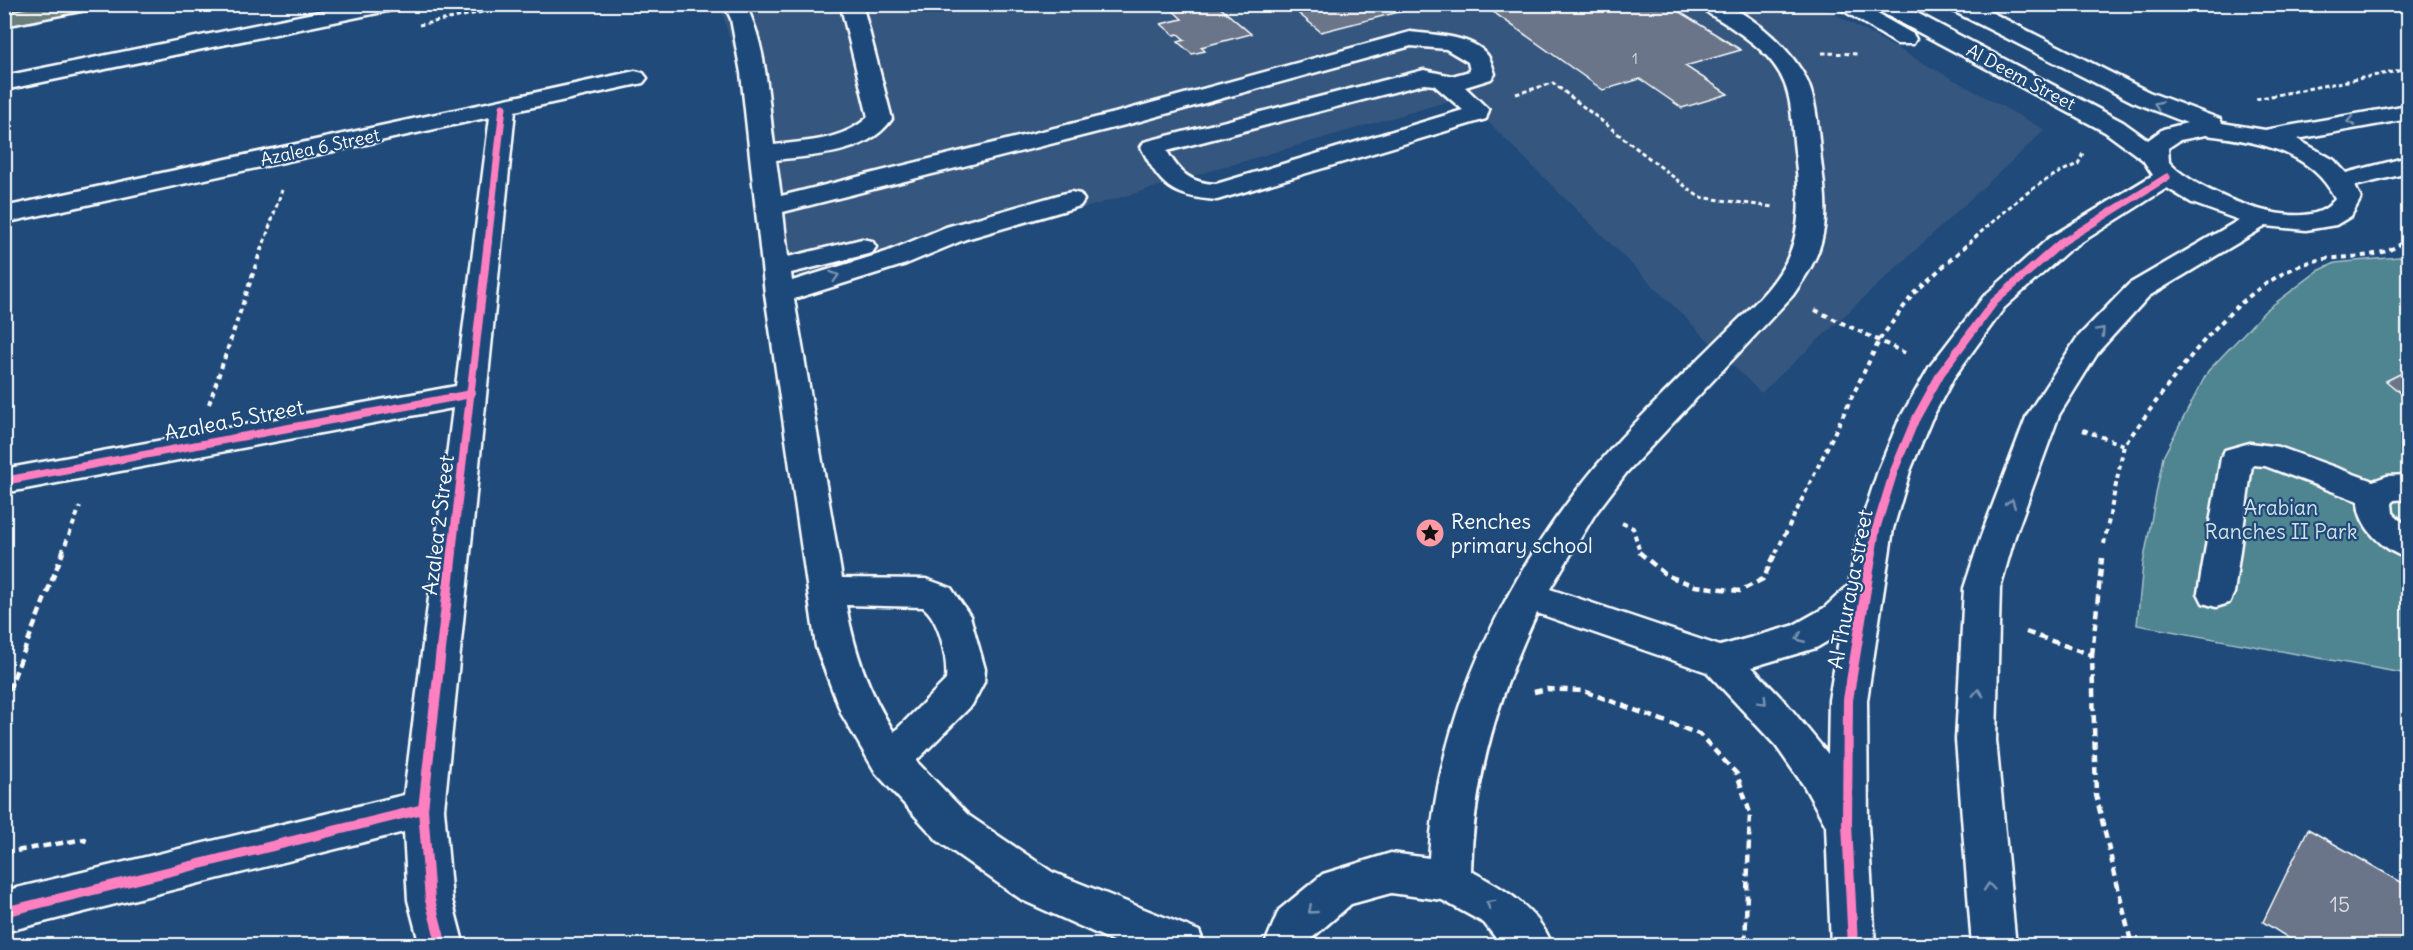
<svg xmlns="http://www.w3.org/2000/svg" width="2413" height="950" font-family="Delius,sans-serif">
<rect width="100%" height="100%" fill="#1f4a7a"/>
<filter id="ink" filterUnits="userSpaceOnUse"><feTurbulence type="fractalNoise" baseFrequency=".0167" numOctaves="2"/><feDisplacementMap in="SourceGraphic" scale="12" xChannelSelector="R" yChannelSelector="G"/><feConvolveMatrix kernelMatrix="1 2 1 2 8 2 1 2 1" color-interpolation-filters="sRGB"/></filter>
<g filter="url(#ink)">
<polygon fill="#36577e" points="720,5 1818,5 2045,130 1761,393 1463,97 801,291"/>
<polygon fill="#508491" stroke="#a8c2c8" stroke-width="1.5" points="2408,256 2408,674 2137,625 2143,564 2163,457 2208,371 2266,310 2318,271 2335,263"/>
<g fill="#6a7489" stroke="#fff" stroke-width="1.5">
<polygon points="1166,4 1216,4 1251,34 1201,47 1205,51 1192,54 1178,42 1185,40 1178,34 1174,35 1161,24 1182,19"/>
<polygon points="1287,4 1430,4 1321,32"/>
<polygon points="1482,4 1667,4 1741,50 1685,66 1728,94 1682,108 1640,79 1603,90"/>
<polygon points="2408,370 2408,399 2386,381"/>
<polygon points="2308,829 2408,886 2408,946 2301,946 2263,922"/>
</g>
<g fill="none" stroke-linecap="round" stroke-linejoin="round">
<g stroke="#fff" stroke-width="5">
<g id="minor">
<polygon points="358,4 402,4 400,9 392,10 4,90 4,76"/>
<path d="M724 4H745C767 45 768 100 774 145 807 141 842 141 868 117L842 11 846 4H867L864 11 892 119C867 155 815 155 776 160L781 196 1115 113 1410 32C1433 35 1473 35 1488 56 1491 61 1493 68 1495 74L1491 79 1465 87 1489 110 1486 119 1217 200C1172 197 1160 186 1141 147L1144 142 1424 70 1452 76 1470 71 1468 62 1446 49 1411 46 1133 123 783 212 788 257 862 239 872 241 876 247 872 253 791 273 792 281 886 252 946 227 1062 194 1071 192 1080 194 1084 200 1080 206 966 239 906 264 794 299 842 578 926 579 951 588 970 616 985 669 984 682 972 705 916 761 968 815 1052 872 1199 931 1205 946H1124L1022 900 938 841 876 773 842 715 816 647 765 294 741 73 731 19ZM1424 84 1434 85 1463 110 1216 184C1190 183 1180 173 1167 151ZM846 605 923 607C940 620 948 659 946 680L894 732C868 690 855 654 846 605Z"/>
<path d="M1699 4C1707 4 1719 2 1726 5 1757 18 1795 53 1808 83 1818 107 1818 135 1821 160 1824 185 1828 210 1823 234 1819 257 1806 276 1793 295L1627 472 1595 514 1550 589 1720 646 1792 626 1824 608 1849 585 1859 529 1878 471 1899 420 1930 366 1984 296 2049 238 2153 175 2143 160 2105 132 1875 9 1873 4H1900L2123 122 2148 140 2163 129 2187 123 2133 102 1949 9 1947 4H1975L2149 92 2220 119 2222 123 2265 130 2408 105V119L2297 139 2334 160 2346 173 2408 157V173L2355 186 2361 198 2351 216 2336 225 2306 230 2266 226 2149 296 2099 351 2059 415 2015 536 2000 588 1996 740 2016 946H1972L1956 740 1964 588 1981 536 2027 415 2077 338 2129 284 2239 220 2192 203 2167 188 2069 250 2004 308 1954 377 1931 420 1910 471 1893 529 1867 700 1868 824 1875 946H1831L1826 826 1804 786 1776 746 1707 672 1537 613C1498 695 1473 779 1471 871 1506 890 1536 907 1553 946H1502L1484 923 1442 900 1391 893 1351 904 1311 939 1309 946H1264L1279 910 1323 874 1391 853 1429 858C1439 692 1528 530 1644 414 1671 386 1699 359 1727 331 1748 310 1772 289 1786 262 1805 224 1798 182 1794 142 1792 122 1792 100 1784 82 1773 55 1747 38 1723 22 1715 17 1704 12 1699 4ZM2206 135C2255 141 2311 150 2335 198 2312 242 2193 191 2169 162L2168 148 2180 140ZM1840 634 1829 700 1828 754 1787 704 1752 667 1816 648Z"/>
<polygon points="1833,4 1860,4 1913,34 1916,39 1913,44 1897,44"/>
<polygon points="635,71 643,73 647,78 643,83 515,111 444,809 452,900 464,946 420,946 408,900 404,832 4,932 4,891 404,795 453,408 4,493 4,469 456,386 490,117 4,223 4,207"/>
<path d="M2250 443 2279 447 2373 481 2387 476 2408 475V499L2394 500 2392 504 2393 513 2408 527V558C2385 552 2358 527 2358 501L2265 466 2252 465 2234 593 2229 603 2216 607 2203 603 2198 593 2221 458 2225 450Z"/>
</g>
</g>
<g stroke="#fff" stroke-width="5">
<polygon id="major" points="50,4 96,4 94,9 86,10 4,26 4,13"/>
</g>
<g stroke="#fff" stroke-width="3" stroke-dasharray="4.5 3" stroke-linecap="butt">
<polyline points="419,25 522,4"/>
<polyline points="1822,53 1859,54"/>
<polyline points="1516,94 1553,83 1699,197 1773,207"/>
<polyline points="2256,99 2408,69"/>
<polyline points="264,243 282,190"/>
<path d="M1969 243C2003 212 2035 181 2078 164L2084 151"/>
<polyline points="2404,243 2408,240"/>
</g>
<g stroke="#fff" stroke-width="4" stroke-dasharray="5 4.5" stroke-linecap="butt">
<polyline points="1815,310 1905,353"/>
<polyline points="209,404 264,241"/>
<path d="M2083 430 2124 445C2171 383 2226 295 2301 265 2337 251 2371 265 2406 241"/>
<polyline points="1622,523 1633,528 1640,553"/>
<polyline points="2104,544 2124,445"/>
<polyline points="62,553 80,507"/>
<polyline points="1776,553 1880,339 1914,293 1971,241"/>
</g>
<g stroke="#fff" stroke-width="4.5" stroke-dasharray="8 5" stroke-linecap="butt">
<polyline points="1639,552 1666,575 1695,586 1740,591 1763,579 1776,552"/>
<polyline points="2026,632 2092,655 2096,795 2132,946"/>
<polyline points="2092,655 2102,558"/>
<polyline points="1534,692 1547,689 1584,691 1699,734 1737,774 1750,813 1745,946"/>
<polyline points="4,702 63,552"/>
<polyline points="4,853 85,839 83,845"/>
</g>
<use href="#minor" fill="#1f4a7a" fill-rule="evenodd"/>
<use href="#major" fill="#6b7f7c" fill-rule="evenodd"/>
<g stroke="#1f4a7a" stroke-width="10">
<g id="cycleway-far2">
<polyline points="488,243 503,107"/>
<polyline points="2061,243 2167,177"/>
</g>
</g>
<g stroke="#1f4a7a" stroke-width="12">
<g id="cycleway-far1">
<polyline points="4,481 471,394"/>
<polyline points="452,553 488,241"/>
<polyline points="1872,553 1876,529 1894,471 1915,420 1941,373 1994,302 2063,241"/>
</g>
</g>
<g stroke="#1f4a7a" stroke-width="14">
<g id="cycleway">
<polyline points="4,912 423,809"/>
<polyline points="442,946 430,900 423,809 452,552"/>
<polyline points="1853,946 1847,824 1848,700 1872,552"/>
</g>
</g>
<use href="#cycleway-far2" stroke="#ff80c0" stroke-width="7"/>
<use href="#cycleway-far1" stroke="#ff80c0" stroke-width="8"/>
<use href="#cycleway" stroke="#ff80c0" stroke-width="10"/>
</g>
<defs><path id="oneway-chevron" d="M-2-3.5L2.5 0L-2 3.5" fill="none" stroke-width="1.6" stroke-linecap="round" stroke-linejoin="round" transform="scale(1.5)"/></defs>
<g stroke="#7992af">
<use href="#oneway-chevron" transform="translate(2158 105) rotate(-155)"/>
<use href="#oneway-chevron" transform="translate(2351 121) rotate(169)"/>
<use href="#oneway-chevron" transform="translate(835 276) rotate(-17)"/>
<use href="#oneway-chevron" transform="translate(2101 331) rotate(-47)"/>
<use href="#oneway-chevron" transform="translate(2011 503) rotate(-69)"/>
<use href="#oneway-chevron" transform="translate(1800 638) rotate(158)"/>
<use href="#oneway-chevron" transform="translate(1978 693) rotate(-88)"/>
<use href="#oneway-chevron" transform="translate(1763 701) rotate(45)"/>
<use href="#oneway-chevron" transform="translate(1989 887) rotate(-95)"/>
<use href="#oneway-chevron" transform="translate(1490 904) rotate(-151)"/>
<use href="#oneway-chevron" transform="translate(1312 910) rotate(139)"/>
</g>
</g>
<defs>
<g id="sight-disc" transform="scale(1.5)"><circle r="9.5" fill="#ff9aa2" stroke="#1f4a7a"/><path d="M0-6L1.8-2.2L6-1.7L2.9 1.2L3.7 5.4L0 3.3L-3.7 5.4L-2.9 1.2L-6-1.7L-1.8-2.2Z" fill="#111"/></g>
</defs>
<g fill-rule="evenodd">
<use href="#sight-disc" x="1430" y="533"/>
</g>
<g text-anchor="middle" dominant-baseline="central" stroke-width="4.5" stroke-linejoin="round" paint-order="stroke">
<g font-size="15" fill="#dadce2">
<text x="1635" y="58">1</text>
</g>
<g font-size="18" fill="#fff" stroke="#1f4a7a">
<text transform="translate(2021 77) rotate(28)">Al Deem Street</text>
<text transform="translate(320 147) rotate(-12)">Azalea 6 Street</text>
</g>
<g font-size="21" fill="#fff" stroke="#1f4a7a">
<text transform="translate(234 420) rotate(-11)">Azalea 5 Street</text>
<text transform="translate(438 525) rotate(-83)">Azalea 2 Street</text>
<text transform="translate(1850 589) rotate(-79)">Al Thuraya street</text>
</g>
<g font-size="21" fill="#d3e0e4" stroke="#1f4a7a">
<text x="2281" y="507">Arabian<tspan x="2281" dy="24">Ranches II Park</tspan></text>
</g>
<g font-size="21" fill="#fff" stroke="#1f4a7a" text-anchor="start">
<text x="1451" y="521">Renches<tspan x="1451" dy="24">primary school</tspan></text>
</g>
<g font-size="21" fill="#dadce2">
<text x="2340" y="904">15</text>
</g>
</g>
<rect width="2413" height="950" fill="none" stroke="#1f4a7a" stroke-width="24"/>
<rect x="12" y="12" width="2389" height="926" fill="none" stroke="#fff" stroke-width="2" filter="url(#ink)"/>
</svg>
